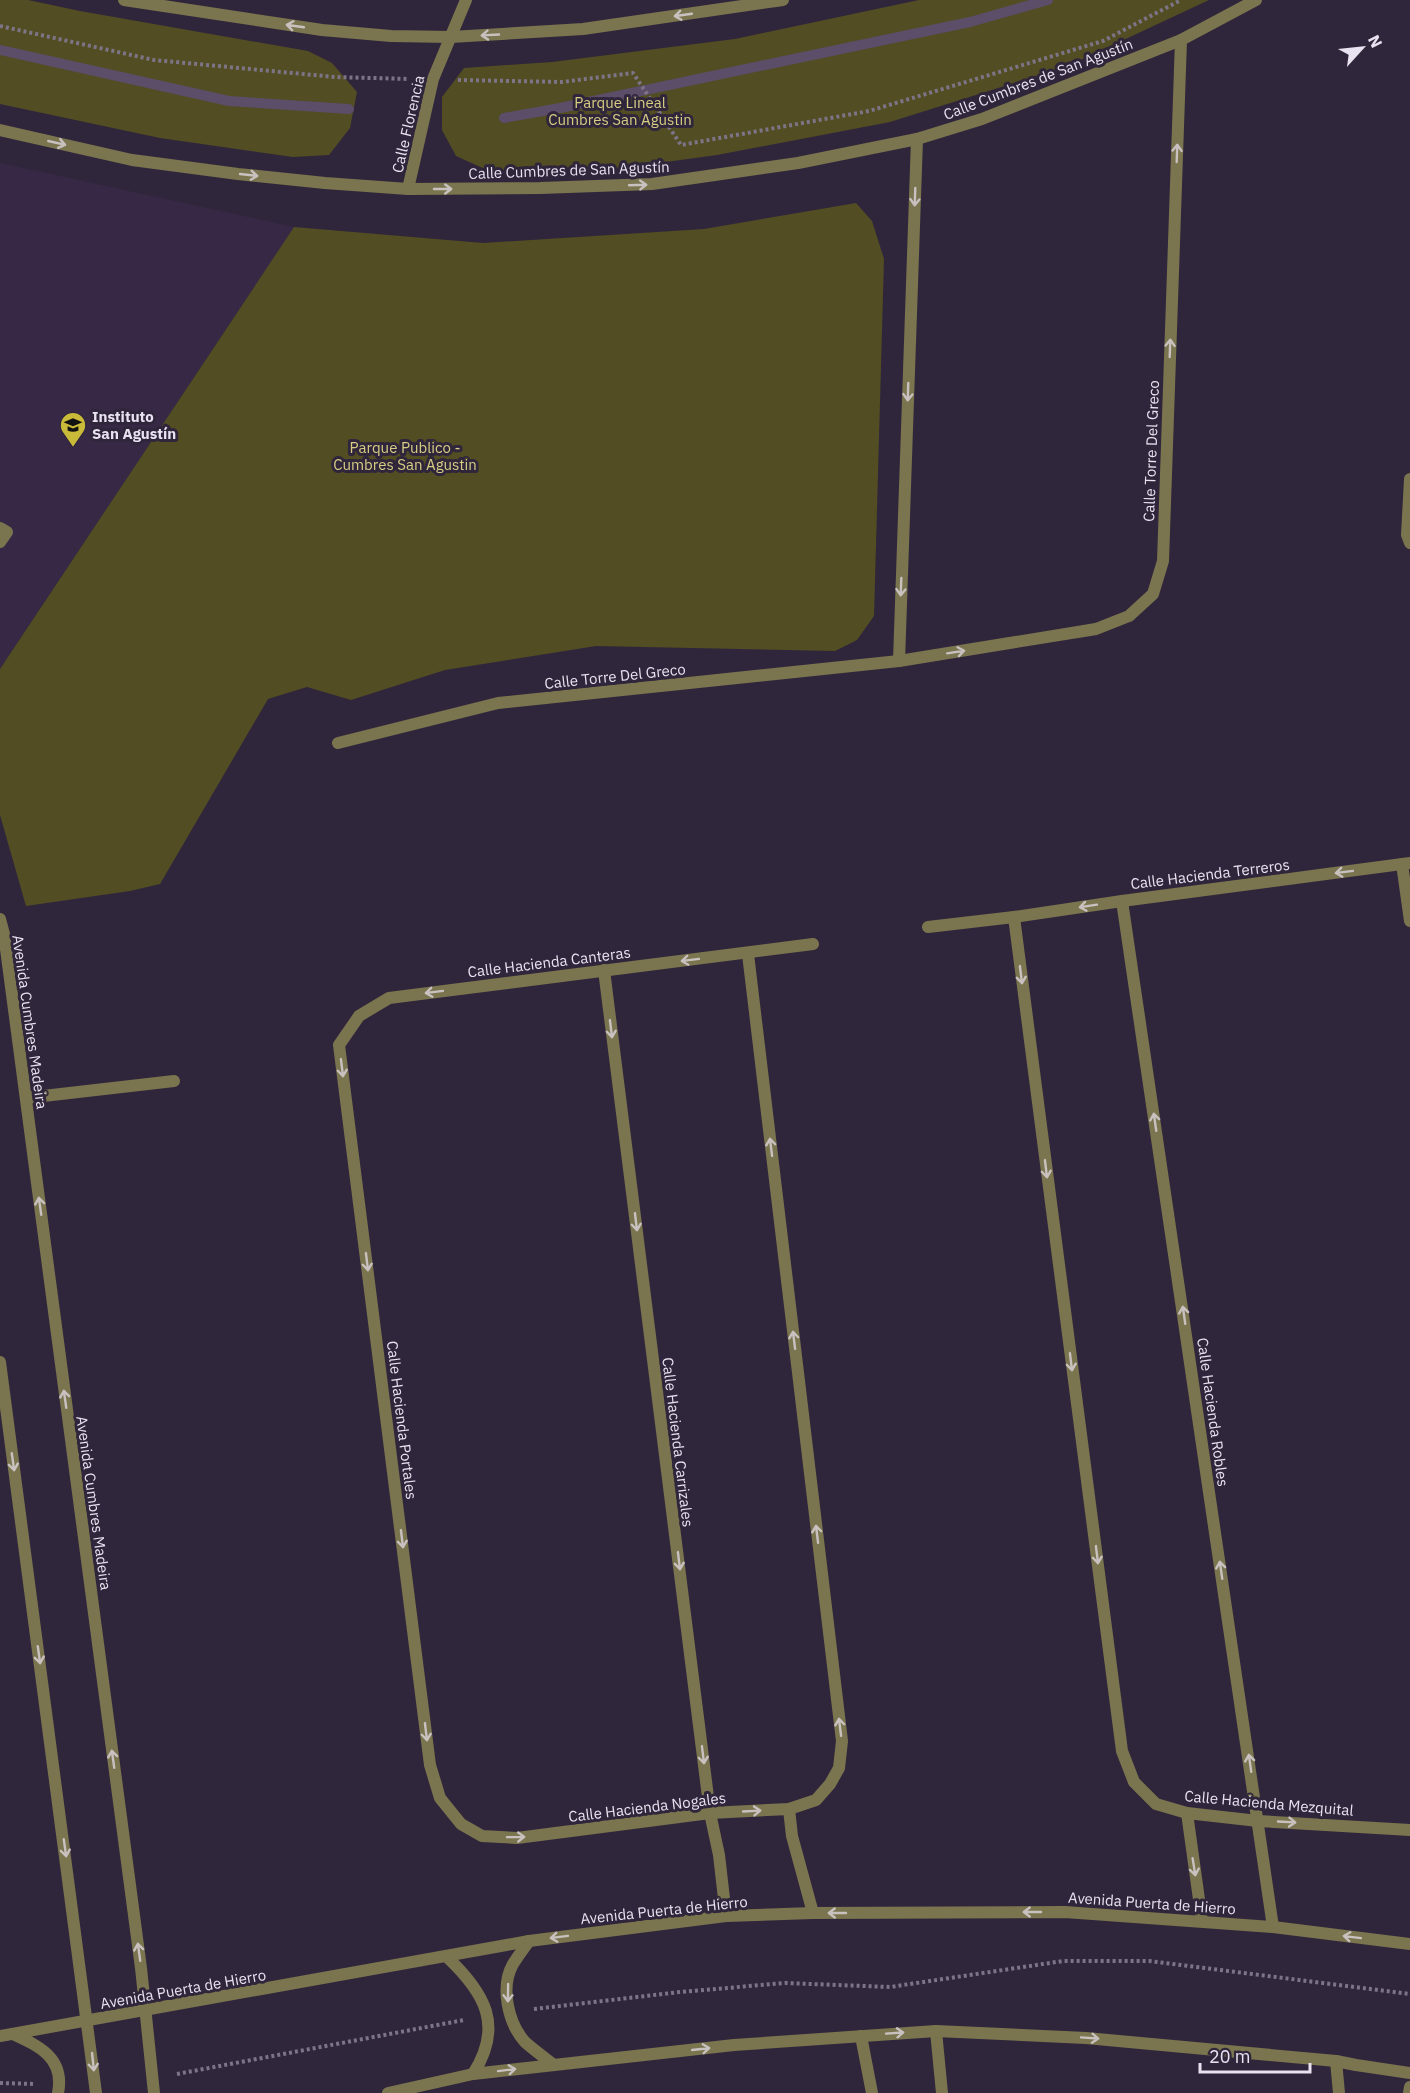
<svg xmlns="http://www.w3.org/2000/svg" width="1410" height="2093" font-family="'IBM Plex Sans',sans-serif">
<rect width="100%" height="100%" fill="#30263c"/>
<polygon fill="#372946" points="0,163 294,227 0,669"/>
<g fill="#524d22">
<polygon points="0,0 28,0 80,11 308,51 332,63 357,92 350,128 329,155 293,157 160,138 0,104"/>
<polygon points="919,0 1209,0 1068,66 890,122 717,155 607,170 487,170 456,156 442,130 442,97 464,68 552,62 735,39"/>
<polygon points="856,203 872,221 884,259 874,616 857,640 835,651 596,646 445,670 351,700 307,687 268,699 160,884 130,891 26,906 0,815 0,669 294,227 483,243 704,229"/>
</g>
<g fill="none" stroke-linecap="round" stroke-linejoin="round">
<g stroke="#5c4d69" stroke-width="10">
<polyline points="0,50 229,101 349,109"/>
<polyline points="504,118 560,108 970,22 1048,0"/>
</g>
<g stroke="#7d7487" stroke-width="4" stroke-dasharray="3 3" stroke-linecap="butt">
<polyline points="0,26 154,60 335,77 409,79"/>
<polyline points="458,80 562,82 633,73 681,145 869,111 1103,41 1181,0"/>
<polyline points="534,2009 680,1992 785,1983 890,1987 1063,1961 1149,1961 1410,1994"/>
<polyline points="177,2074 464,2020"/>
<polyline points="0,2083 35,2084"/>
</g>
<g stroke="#7a754e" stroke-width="12">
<polyline points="0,528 7,532 0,542"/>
<polyline points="26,1098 174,1081"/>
</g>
<g stroke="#7a754e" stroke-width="12">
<polyline points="408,189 433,79 466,0"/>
<polyline points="1410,479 1407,535 1410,543"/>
<polyline points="899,661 917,139"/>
<polyline points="338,743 498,703 899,661 1096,629 1129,616 1153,594 1163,561 1181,40"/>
<polyline points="1402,864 1410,921"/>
<polyline points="1122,901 1273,1927"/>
<polyline points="1014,917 1122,1751 1134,1782 1156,1804 1187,1813 1258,1821 1410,1830"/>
<polyline points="928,927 1014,917 1122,901 1410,863"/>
<polyline points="748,954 842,1741 839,1768 830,1784 816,1800 789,1809 710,1813 517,1838 482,1836 461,1824 440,1798 430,1765 339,1045 359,1016 389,998 813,944"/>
<polyline points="604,970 710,1813 719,1855 726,1916"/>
<polyline points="789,1809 792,1836 813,1913"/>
<polyline points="1187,1813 1202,1921"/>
<polyline points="936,2031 942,2093"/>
<polyline points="861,2036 872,2093"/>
<polyline points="1336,2061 1339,2093"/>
<polyline points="1409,2093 1410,2087"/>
</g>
<g stroke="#7a754e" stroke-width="12">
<polyline points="124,0 322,30 391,36 451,37 583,29 783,0"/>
<polyline points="0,130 132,160 238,174 325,183 408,189 540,188 652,184 798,163 917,139 982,119 1181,40 1256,0"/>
<polyline points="0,919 4,934 141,1968 154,2093"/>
<polyline points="0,1362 96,2093"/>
<path d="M529 1941C524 1948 518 1956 513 1964 500 1987 508 2023 525 2042 534 2050 545 2058 554 2065"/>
<path d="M447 1957C485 1993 504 2026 473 2074"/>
<path d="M13 2034C39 2046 65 2058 58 2093"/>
<polyline points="0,2036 529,1941 726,1916 813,1913 1065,1912 1273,1927 1410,1944"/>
<polyline points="388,2093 473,2074 734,2045 936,2031 1086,2038 1336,2061 1356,2065 1410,2073"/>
</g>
</g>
<defs><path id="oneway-shaft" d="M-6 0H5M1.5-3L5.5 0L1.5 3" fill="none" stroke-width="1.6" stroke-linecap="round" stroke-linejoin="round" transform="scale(1.5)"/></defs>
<g stroke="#c8c1c0">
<use href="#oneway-shaft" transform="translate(683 15) rotate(172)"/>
<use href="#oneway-shaft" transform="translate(295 26) rotate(-172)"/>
<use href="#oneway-shaft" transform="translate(490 35) rotate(177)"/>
<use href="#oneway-shaft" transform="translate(57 143) rotate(13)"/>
<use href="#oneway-shaft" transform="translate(1177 153) rotate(-88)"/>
<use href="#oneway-shaft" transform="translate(249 175) rotate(6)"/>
<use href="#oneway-shaft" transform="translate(638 185) rotate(-2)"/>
<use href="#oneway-shaft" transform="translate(443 189)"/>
<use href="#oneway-shaft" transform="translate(915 197) rotate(92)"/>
<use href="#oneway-shaft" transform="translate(1170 348) rotate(-88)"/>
<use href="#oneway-shaft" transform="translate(908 392) rotate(92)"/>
<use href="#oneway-shaft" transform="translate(901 587) rotate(92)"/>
<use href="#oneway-shaft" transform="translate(956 652) rotate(-9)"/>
<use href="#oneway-shaft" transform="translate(1344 872) rotate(173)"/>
<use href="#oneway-shaft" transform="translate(1088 906) rotate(171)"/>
<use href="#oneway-shaft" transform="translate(690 960) rotate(173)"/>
<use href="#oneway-shaft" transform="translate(1021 975) rotate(83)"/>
<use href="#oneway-shaft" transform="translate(434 992) rotate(173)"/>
<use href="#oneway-shaft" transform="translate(611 1029) rotate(83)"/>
<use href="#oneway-shaft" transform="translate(342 1068) rotate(83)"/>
<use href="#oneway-shaft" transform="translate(1155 1122) rotate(-98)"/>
<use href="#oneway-shaft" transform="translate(771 1147) rotate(-97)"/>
<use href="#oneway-shaft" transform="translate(1046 1169) rotate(83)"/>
<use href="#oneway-shaft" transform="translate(40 1206) rotate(-98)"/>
<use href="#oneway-shaft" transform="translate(636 1222) rotate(83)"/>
<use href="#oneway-shaft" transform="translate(367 1262) rotate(83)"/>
<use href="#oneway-shaft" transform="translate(1184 1315) rotate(-98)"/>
<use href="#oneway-shaft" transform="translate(794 1340) rotate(-97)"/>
<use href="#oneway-shaft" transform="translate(1071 1362) rotate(83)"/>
<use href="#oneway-shaft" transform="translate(65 1399) rotate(-98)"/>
<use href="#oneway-shaft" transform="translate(13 1462) rotate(82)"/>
<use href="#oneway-shaft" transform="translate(817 1534) rotate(-97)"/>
<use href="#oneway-shaft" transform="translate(402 1539) rotate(83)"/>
<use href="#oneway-shaft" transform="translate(1097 1555) rotate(83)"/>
<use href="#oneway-shaft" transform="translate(679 1561) rotate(83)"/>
<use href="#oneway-shaft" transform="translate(1221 1570) rotate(-98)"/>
<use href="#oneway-shaft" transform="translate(39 1655) rotate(82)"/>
<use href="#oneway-shaft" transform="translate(840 1727) rotate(-97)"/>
<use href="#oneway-shaft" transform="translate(426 1732) rotate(83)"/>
<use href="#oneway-shaft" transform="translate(703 1755) rotate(83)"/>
<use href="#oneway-shaft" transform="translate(113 1759) rotate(-98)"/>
<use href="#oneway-shaft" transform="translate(1250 1763) rotate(-98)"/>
<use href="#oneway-shaft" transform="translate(752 1811) rotate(-3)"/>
<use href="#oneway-shaft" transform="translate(1287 1822) rotate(3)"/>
<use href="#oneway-shaft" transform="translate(516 1837) rotate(-1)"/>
<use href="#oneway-shaft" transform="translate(65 1848) rotate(82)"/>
<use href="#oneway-shaft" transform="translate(1194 1867) rotate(81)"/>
<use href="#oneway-shaft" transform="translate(1032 1912) rotate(180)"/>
<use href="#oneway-shaft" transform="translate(837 1913) rotate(180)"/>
<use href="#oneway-shaft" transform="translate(559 1937) rotate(173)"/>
<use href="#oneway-shaft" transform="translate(1352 1937) rotate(-173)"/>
<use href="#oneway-shaft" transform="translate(139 1952) rotate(-98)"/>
<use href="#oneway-shaft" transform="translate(508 1993) rotate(91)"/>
<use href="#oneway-shaft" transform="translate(895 2033) rotate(-4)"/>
<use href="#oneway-shaft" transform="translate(1090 2038) rotate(4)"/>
<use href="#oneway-shaft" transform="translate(701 2049) rotate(-6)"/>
<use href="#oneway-shaft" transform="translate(93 2062) rotate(84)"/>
<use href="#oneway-shaft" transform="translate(507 2070) rotate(-7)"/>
</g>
<defs>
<g id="school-pin" transform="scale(1.35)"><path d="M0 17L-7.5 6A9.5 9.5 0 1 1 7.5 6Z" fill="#caba3a" stroke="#30263c"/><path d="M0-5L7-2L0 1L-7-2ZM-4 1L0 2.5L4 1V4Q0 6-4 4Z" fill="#111"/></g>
</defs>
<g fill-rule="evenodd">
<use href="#school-pin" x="73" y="425"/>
</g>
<g text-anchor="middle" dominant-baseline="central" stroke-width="6" stroke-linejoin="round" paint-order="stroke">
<g font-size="15" fill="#e9e2f1" stroke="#30263c">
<text transform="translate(1038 79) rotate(-21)">Calle Cumbres de San Agustín</text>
<text transform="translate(408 124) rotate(-77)">Calle Florencia</text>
<text transform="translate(569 170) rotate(-2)">Calle Cumbres de San Agustín</text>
<text transform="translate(1151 451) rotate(-88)">Calle Torre Del Greco</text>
<text transform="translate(615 676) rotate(-6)">Calle Torre Del Greco</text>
<text transform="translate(1210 874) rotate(-7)">Calle Hacienda Terreros</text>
<text transform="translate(549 962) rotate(-7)">Calle Hacienda Canteras</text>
<text transform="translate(30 1022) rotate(82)">Avenida Cumbres Madeira</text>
<text transform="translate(1213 1412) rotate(82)">Calle Hacienda Robles</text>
<text transform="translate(402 1420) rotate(83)">Calle Hacienda Portales</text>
<text transform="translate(678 1442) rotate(83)">Calle Hacienda Carrizales</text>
<text transform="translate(94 1503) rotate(82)">Avenida Cumbres Madeira</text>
<text transform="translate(1269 1803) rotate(5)">Calle Hacienda Mezquital</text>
<text transform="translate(647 1807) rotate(-7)">Calle Hacienda Nogales</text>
<text transform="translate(1152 1903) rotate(4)">Avenida Puerta de Hierro</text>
<text transform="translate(664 1910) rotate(-6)">Avenida Puerta de Hierro</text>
<text transform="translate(183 1989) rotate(-10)">Avenida Puerta de Hierro</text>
</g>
<g font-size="15" fill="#d6cd82" stroke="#30263c">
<text x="620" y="102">Parque Lineal<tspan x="620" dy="17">Cumbres San Agustin</tspan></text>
<text x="405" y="447">Parque Publico -<tspan x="405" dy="17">Cumbres San Agustin</tspan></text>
</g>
<g font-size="15" font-weight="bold" fill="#e9e2f1" stroke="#30263c" text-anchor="start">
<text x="92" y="416">Instituto<tspan x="92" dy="17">San Agustín</tspan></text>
</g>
</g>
<g transform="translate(1362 48) rotate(63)" stroke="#30263c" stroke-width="4.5" paint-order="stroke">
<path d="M0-4.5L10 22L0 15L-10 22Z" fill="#e9e2f1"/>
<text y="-9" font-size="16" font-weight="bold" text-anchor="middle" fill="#e9e2f1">N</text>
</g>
<path d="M1200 2063v9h110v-9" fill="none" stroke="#e9e2f1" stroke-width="3"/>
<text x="1209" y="2063" font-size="18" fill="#e9e2f1" stroke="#30263c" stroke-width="4.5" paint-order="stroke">20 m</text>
</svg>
